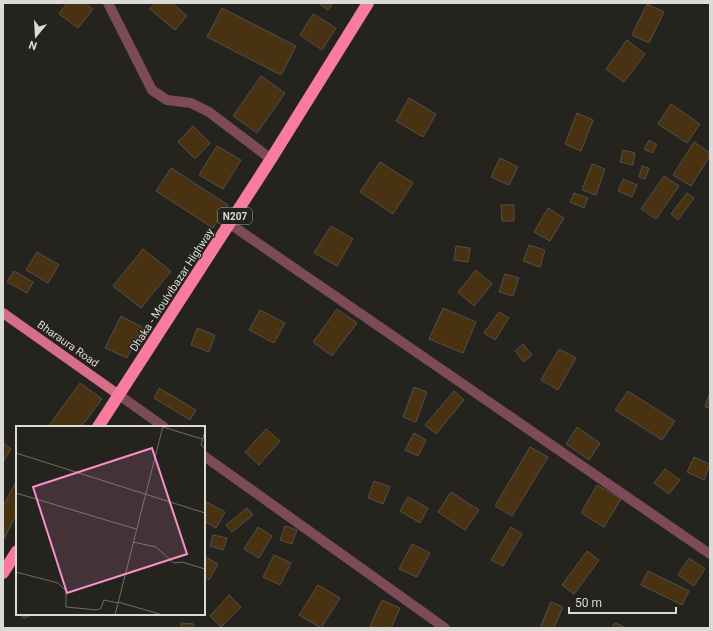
<svg xmlns="http://www.w3.org/2000/svg" width="713" height="631" font-family="Roboto,sans-serif">
<rect width="100%" height="100%" fill="#25231e"/>
<g fill="#493211" stroke="#534f4a">
<polygon points="67,3 84,3 93,9 78,28 59,14"/>
<polygon points="155,3 172,3 187,16 175,30 150,9"/>
<polygon points="319,3 333,3 328,10"/>
<polygon points="647,4 664,12 649,43 632,35"/>
<polygon points="222,8 296,46 281,75 207,37"/>
<polygon points="313,14 336,28 322,50 300,35"/>
<polygon points="627,40 645,54 624,82 606,69"/>
<polygon points="261,76 285,93 257,133 233,116"/>
<polygon points="409,98 436,114 423,137 396,121"/>
<polygon points="671,104 700,124 687,143 658,124"/>
<polygon points="577,113 593,120 581,151 565,144"/>
<polygon points="193,126 210,143 195,159 178,142"/>
<polygon points="649,140 657,145 652,153 644,149"/>
<polygon points="694,142 710,153 710,156 691,186 673,175"/>
<polygon points="217,146 241,160 223,189 199,175"/>
<polygon points="623,150 635,153 633,165 620,162"/>
<polygon points="500,158 518,167 509,185 491,177"/>
<polygon points="380,162 413,183 393,214 360,192"/>
<polygon points="592,164 605,169 596,195 582,190"/>
<polygon points="642,166 649,168 645,179 639,177"/>
<polygon points="171,168 228,205 213,228 156,191"/>
<polygon points="664,176 679,186 656,219 641,209"/>
<polygon points="623,179 637,185 632,197 618,191"/>
<polygon points="574,193 588,198 584,208 570,202"/>
<polygon points="687,193 694,198 678,220 671,214"/>
<polygon points="501,205 514,205 514,221 502,221"/>
<polygon points="548,208 564,218 550,241 534,232"/>
<polygon points="331,226 353,239 337,266 314,253"/>
<polygon points="529,245 545,250 540,267 523,261"/>
<polygon points="456,246 470,248 468,262 454,260"/>
<polygon points="143,249 171,271 141,308 113,286"/>
<polygon points="37,252 59,265 48,283 26,270"/>
<polygon points="476,270 492,284 474,306 458,292"/>
<polygon points="14,271 33,282 27,293 7,282"/>
<polygon points="505,274 519,278 513,296 499,292"/>
<polygon points="443,308 476,322 463,353 429,339"/>
<polygon points="337,309 357,323 332,356 313,342"/>
<polygon points="260,310 285,323 274,343 249,330"/>
<polygon points="499,312 509,318 495,340 484,333"/>
<polygon points="121,316 142,327 127,358 105,348"/>
<polygon points="197,328 215,335 209,352 191,345"/>
<polygon points="523,344 532,355 524,362 515,351"/>
<polygon points="559,349 576,358 558,390 541,380"/>
<polygon points="80,383 102,399 81,427 48,427"/>
<polygon points="414,387 427,392 416,422 403,417"/>
<polygon points="159,388 196,410 190,420 154,398"/>
<polygon points="454,391 464,400 436,434 425,425"/>
<polygon points="628,391 675,421 662,440 615,410"/>
<polygon points="710,392 710,408 705,407"/>
<polygon points="577,427 600,443 589,460 566,444"/>
<polygon points="266,429 280,441 259,465 245,452"/>
<polygon points="414,433 426,440 418,456 405,450"/>
<polygon points="3,443 11,449 3,462"/>
<polygon points="530,447 548,457 512,516 495,506"/>
<polygon points="694,457 710,464 704,480 687,472"/>
<polygon points="665,469 680,480 669,494 654,483"/>
<polygon points="17,480 17,513 4,539 3,506"/>
<polygon points="374,481 390,487 383,504 368,498"/>
<polygon points="597,485 621,499 604,527 581,513"/>
<polygon points="451,492 479,510 465,530 438,512"/>
<polygon points="408,497 428,508 420,523 400,511"/>
<polygon points="207,502 225,512 216,528 204,521 204,508"/>
<polygon points="247,508 253,515 232,532 226,525"/>
<polygon points="285,526 297,530 292,544 280,540"/>
<polygon points="258,527 272,536 259,558 244,549"/>
<polygon points="511,527 522,534 503,566 491,560"/>
<polygon points="213,535 227,538 223,550 210,546"/>
<polygon points="412,544 430,553 417,577 399,569"/>
<polygon points="587,551 599,560 574,594 562,585"/>
<polygon points="274,555 291,563 280,585 263,577"/>
<polygon points="204,556 218,564 209,580 204,576"/>
<polygon points="689,558 705,569 694,586 678,575"/>
<polygon points="648,571 689,591 682,605 641,585"/>
<polygon points="318,585 340,598 321,628 299,615"/>
<polygon points="229,595 241,607 221,627 210,616"/>
<polygon points="382,600 400,608 391,628 376,628 370,626"/>
<polygon points="551,602 563,607 554,628 540,628"/>
<polygon points="22,614 32,614 33,615 23,618"/>
<polygon points="181,623 194,624 193,628 181,628"/>
<polygon points="615,623 627,628 612,628"/>
</g>
<g fill="none" stroke-linecap="round" stroke-linejoin="round">
<g stroke="#7d4a57" stroke-width="10">
<polyline points="108,3 152,90 167,100 191,103 209,112 271,159"/>
<polyline points="230,224 710,554"/>
<polyline points="119,395 164,427"/>
<polyline points="204,456 445,628"/>
</g>
<polyline stroke="#d66e8b" stroke-width="10" points="3,313 119,395"/>
<g stroke="#f97c9f" stroke-width="12">
<polyline points="98,427 271,159 368,3"/>
<polyline points="3,573 17,551"/>
</g>
</g>
<g text-anchor="middle" dominant-baseline="central" stroke-width="3" stroke-linejoin="round" paint-order="stroke">
<rect fill="#25231e" stroke="#a4a39f" stroke-width="1" x="218" y="208" width="34" height="16" rx="3"/>
<g font-size="10" font-weight="bold" fill="#dbdad6">
<text x="235" y="216">N207</text>
</g>
<g font-size="11" fill="#dbdad6" stroke="#25231e">
<text transform="translate(172 290) rotate(-57)">Dhaka - Moulvibazar Highway</text>
<text transform="translate(68 344) rotate(35)">Bharaura Road</text>
</g>
</g>
<g transform="translate(16 426)">
<rect width="189" height="189" fill="#25231e"/>
<path fill="none" stroke="#6e6c68" stroke-width="1" d="M147 1 186 13M189 5 185 19 189 22M0 27 129 68M0 67 120 103M129 68 189 87M117 116 140 121 158 137 166 136 189 143M0 146 42 157 50 165V181L81 184 85 182 88 174 102 177M102 176 147 189M99 189 147 0"/>
<path fill="#f790ce" fill-opacity="0.15" stroke="#f790ce" stroke-width="2" d="M136 22 171 128 51 167 17 61Z"/>
<rect width="189" height="189" fill="none" stroke="#dbdad6" stroke-width="2"/>
</g>
<rect width="713" height="631" fill="none" stroke="#dbdad6" stroke-width="8"/>
<g transform="translate(36 36) rotate(198)" stroke="#25231e" stroke-width="3" paint-order="stroke">
<path d="M0-3L7 15L0 10L-7 15Z" fill="#dbdad6"/>
<text y="-6" font-size="11" font-weight="bold" text-anchor="middle" fill="#dbdad6">N</text>
</g>
<path d="M569 607v6h107v-6" fill="none" stroke="#dbdad6" stroke-width="2"/>
<text x="575" y="607" font-size="12" fill="#dbdad6" stroke="#25231e" stroke-width="3" paint-order="stroke">50 m</text>
</svg>
